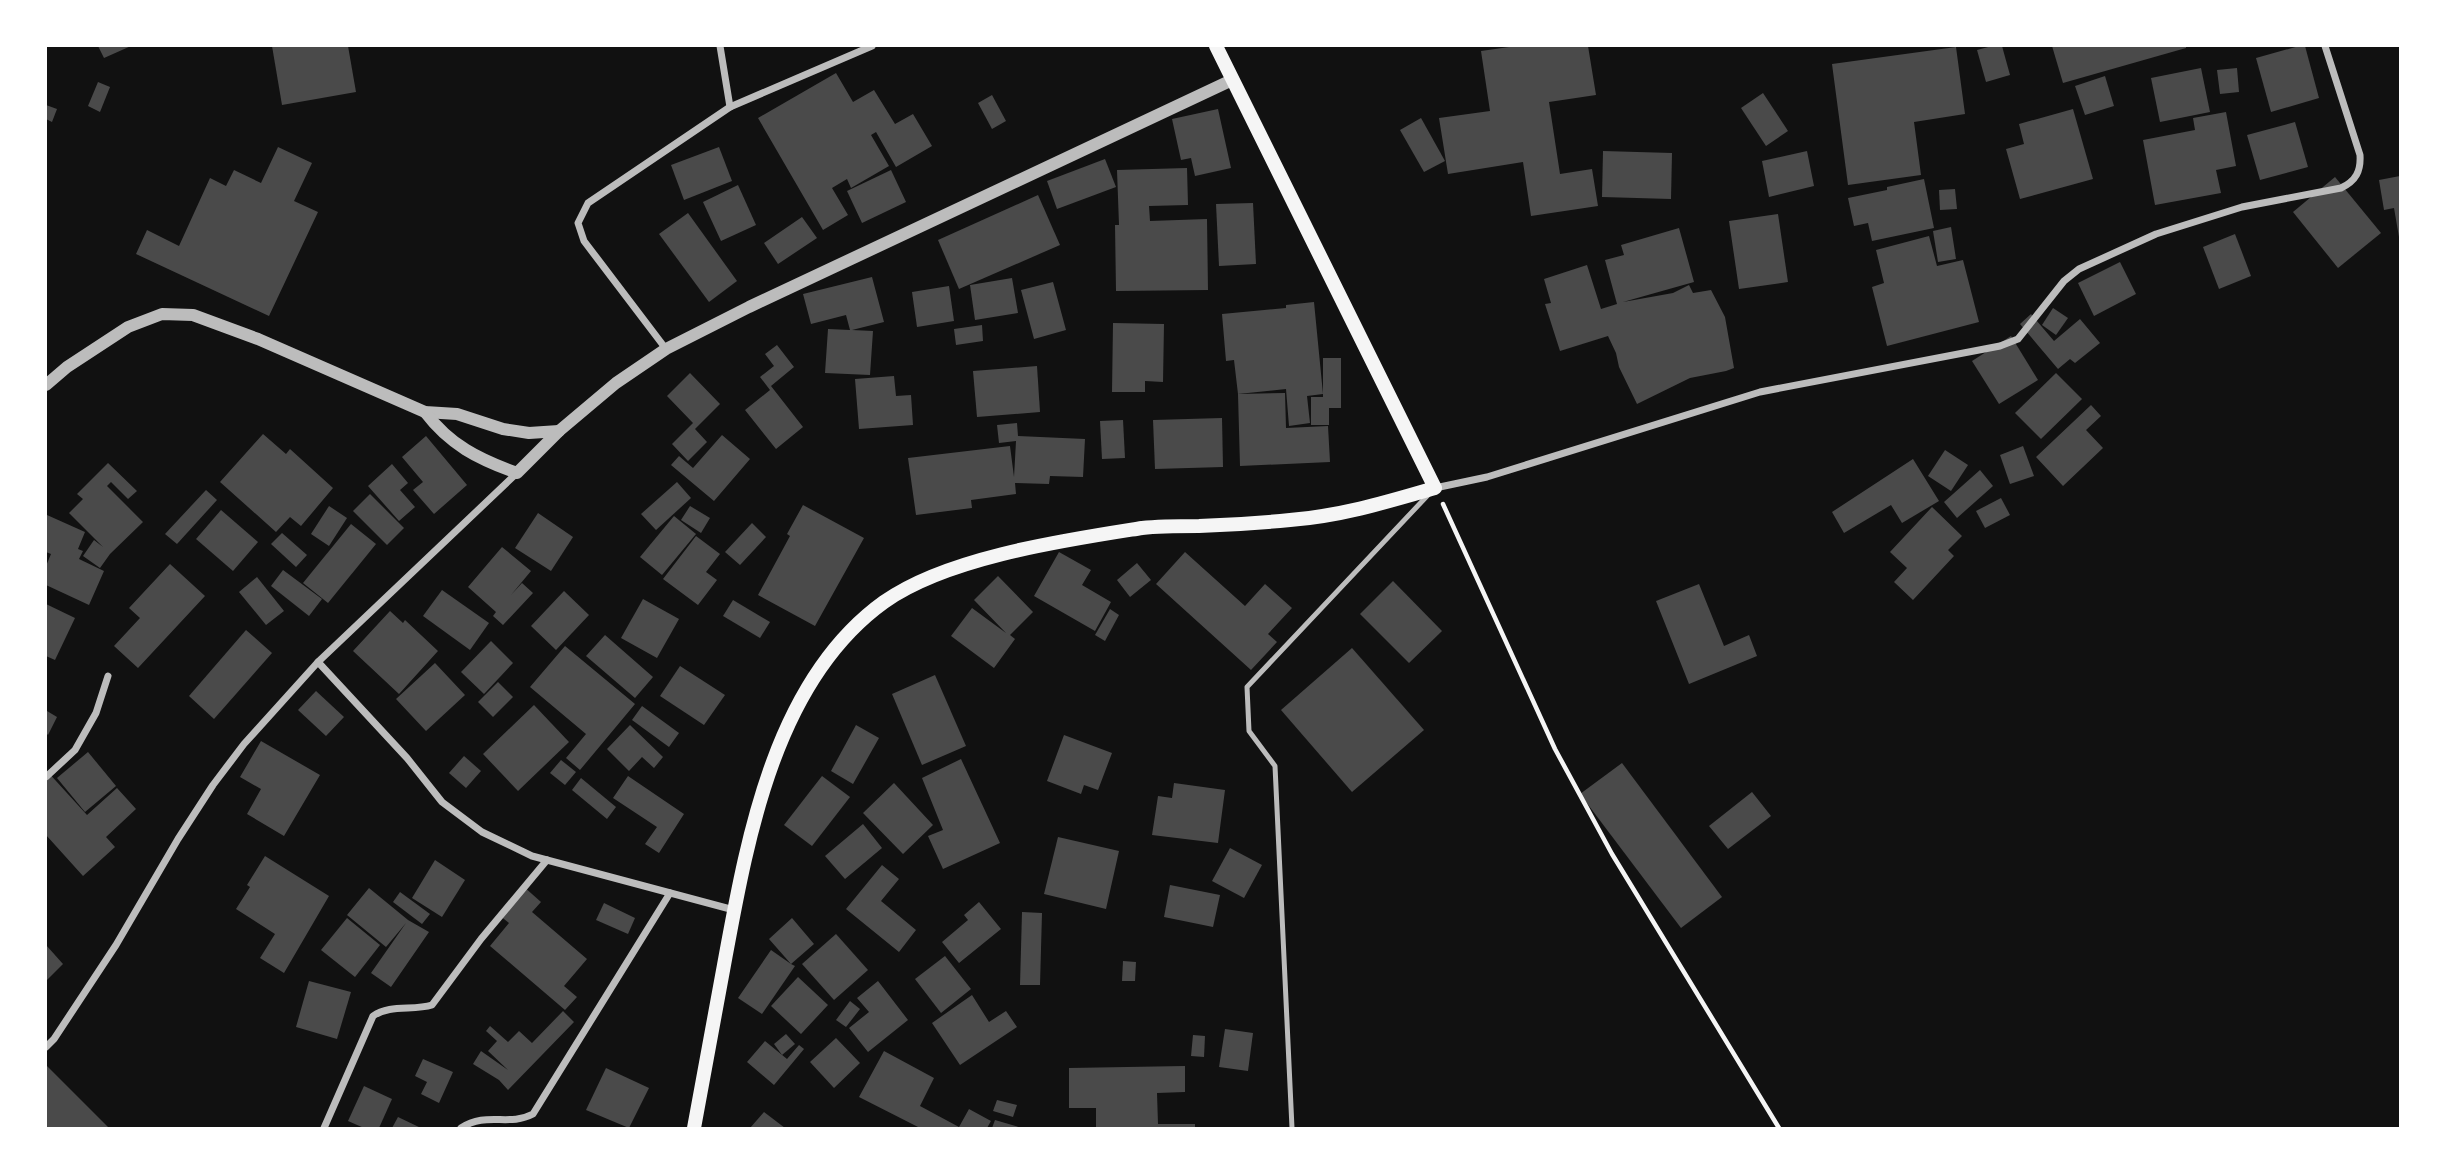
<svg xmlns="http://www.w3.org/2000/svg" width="2446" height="1174" font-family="Overpass,sans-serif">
<rect width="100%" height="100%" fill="#111"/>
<g fill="#4a4a4a">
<polygon points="98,46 131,46 104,58"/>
<polygon points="272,46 348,46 356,92 282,105"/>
<polygon points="1516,46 1588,46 1596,95 1549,102 1560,174 1592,169 1598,206 1531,216 1523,162 1448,174 1439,118 1490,111 1481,51"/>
<polygon points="1992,46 2002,46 2010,75 1986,82 1977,50"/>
<polygon points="2052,46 2186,46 2186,48 2063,83"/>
<polygon points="2299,46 2305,46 2319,98 2271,112 2256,58"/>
<polygon points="1956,47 1965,114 1914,122 1921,175 1848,185 1832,64"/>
<polygon points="2201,68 2210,112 2160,122 2151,78"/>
<polygon points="2237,68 2239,92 2220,94 2217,70"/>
<polygon points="836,73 853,102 874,90 895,124 913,114 932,146 896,167 876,132 871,135 889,166 851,188 847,179 832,188 848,215 823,230 758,118"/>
<polygon points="2105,76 2114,106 2085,115 2075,86"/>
<polygon points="98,82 110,87 100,112 88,106"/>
<polygon points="1763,93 1788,131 1766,146 1741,108"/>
<polygon points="992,95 1006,121 992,129 978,103"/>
<polygon points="46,105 57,109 52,122 46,119"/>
<polygon points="1218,109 1231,168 1195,176 1191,158 1181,160 1172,119"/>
<polygon points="2073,109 2093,179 2020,199 2006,149 2024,144 2019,124"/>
<polygon points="2226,112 2236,166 2216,170 2221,193 2155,205 2143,140 2195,130 2193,118"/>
<polygon points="1421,118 1445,161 1424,172 1400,130"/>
<polygon points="2295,122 2308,167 2260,180 2247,135"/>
<polygon points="278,147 312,163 294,201 318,212 269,316 136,254 147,230 179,246 210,178 226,186 234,170 261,183"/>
<polygon points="719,147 732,181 684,200 671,165"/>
<polygon points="1603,151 1672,153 1671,199 1602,197"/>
<polygon points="1807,151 1814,186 1769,197 1762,161"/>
<polygon points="1105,159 1116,187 1057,209 1047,181"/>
<polygon points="1187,168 1188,205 1149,206 1150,221 1207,219 1208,290 1116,291 1115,225 1119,225 1117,170"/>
<polygon points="891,170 906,202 862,223 847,191"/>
<polygon points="2400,176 2400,237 2399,237 2394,208 2384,210 2379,180"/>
<polygon points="2335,177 2381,233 2338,268 2293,212"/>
<polygon points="1924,179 1934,228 1872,241 1868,223 1854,226 1848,198 1887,190 1887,187"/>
<polygon points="738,185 756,225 721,241 703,202"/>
<polygon points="1955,189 1957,209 1940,210 1939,190"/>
<polygon points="1038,195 1060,245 959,289 938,240"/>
<polygon points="1253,203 1256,264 1219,266 1216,204"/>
<polygon points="688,213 737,281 709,302 659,234"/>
<polygon points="1778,214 1788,282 1739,289 1729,221"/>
<polygon points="802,217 817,238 778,264 764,243"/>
<polygon points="1951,227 1956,259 1938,262 1933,231"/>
<polygon points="1679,228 1694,282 1623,302 1673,293 1689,285 1693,293 1711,290 1725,317 1734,368 1726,371 1690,378 1637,404 1619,367 1616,353 1608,336 1560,351 1545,304 1551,303 1544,279 1587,265 1601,309 1617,304 1605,260 1624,255 1621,245"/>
<polygon points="2235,234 2251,276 2219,289 2203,247"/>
<polygon points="1929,236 1937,266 1963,260 1979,322 1887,346 1872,287 1884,283 1876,250"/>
<polygon points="2120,262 2136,294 2094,316 2078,283"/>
<polygon points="872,277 884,322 852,330 873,331 870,375 825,373 828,329 850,330 846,315 811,324 803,294"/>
<polygon points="1012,278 1018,313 975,320 970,285"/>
<polygon points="1053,282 1066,330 1034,339 1021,290"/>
<polygon points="949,286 954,321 917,327 912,292"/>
<polygon points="1314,302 1323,394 1307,396 1310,423 1289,426 1286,389 1238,394 1234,360 1226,361 1222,314 1286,308 1286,305"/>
<polygon points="2053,308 2068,318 2056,335 2042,325"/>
<polygon points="2031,314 2054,341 2080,319 2100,343 2075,363 2070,359 2058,369 2020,324"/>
<polygon points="1113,323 1164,324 1163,382 1145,381 1145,392 1112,392"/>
<polygon points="982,325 983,341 956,345 954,329"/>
<polygon points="2011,336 2038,380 1999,404 1972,361"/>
<polygon points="777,345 794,367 771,386 803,427 776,449 745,410 770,390 760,377 774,366 765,354"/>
<polygon points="1323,358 1341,358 1341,408 1329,408 1329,425 1311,425 1311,397 1323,397"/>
<polygon points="1037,366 1040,412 977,417 973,371"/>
<polygon points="690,373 720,404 695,429 707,442 688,461 672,444 693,423 667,396"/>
<polygon points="2056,373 2082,399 2041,439 2015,413"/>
<polygon points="894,376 896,396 911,395 913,425 859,429 855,379"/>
<polygon points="1285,393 1286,428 1328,426 1330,462 1240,466 1238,394"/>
<polygon points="2091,405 2101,416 2086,430 2103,448 2063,486 2036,457"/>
<polygon points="1222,418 1223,467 1155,469 1153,420"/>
<polygon points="1123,420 1125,458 1102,459 1100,421"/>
<polygon points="1017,423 1018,436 1085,439 1083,477 1050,476 1049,484 1015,483 1016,494 971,500 972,508 916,515 908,458 1010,446 1014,477 1016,441 999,443 997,425"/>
<polygon points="263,434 286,454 290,449 333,488 301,526 290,517 276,532 220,482"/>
<polygon points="722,435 750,459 714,501 671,465 679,456 693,468"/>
<polygon points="426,436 467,485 434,514 413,490 423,482 402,457"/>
<polygon points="2023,446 2034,476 2010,484 2000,455"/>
<polygon points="1945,450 1968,465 1951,491 1928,476"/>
<polygon points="1913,459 1939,501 1902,523 1891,505 1844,533 1832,512"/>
<polygon points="108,463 137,491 128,499 111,482 107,486 143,522 110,554 100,568 83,556 94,540 103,547 69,513 83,499 77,494"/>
<polygon points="392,464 408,483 400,490 415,507 399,521 368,486"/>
<polygon points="1980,470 1993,486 1957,518 1944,502"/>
<polygon points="677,482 691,498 656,530 641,514"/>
<polygon points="206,490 217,500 177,544 165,534"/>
<polygon points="370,494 404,528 387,545 353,511"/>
<polygon points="2001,498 2010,515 1985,528 1976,511"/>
<polygon points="803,505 864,538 815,626 758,595 790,536 787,534"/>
<polygon points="329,506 347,518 329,546 311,534"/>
<polygon points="690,506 710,518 701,533 681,520"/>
<polygon points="1932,507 1962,536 1948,550 1954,556 1913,600 1894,582 1907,568 1890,552"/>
<polygon points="221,510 258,542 233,571 196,539"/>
<polygon points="538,513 573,537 551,571 515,548"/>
<polygon points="47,515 85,532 78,549 83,551 79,559 104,571 89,605 46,585 46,566 51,554 46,552"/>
<polygon points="674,516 696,534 662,575 640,557"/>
<polygon points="752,523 766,537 740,565 725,552"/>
<polygon points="351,524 376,544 328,603 303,583"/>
<polygon points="282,533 307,555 296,567 271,544"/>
<polygon points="696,536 720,554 706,572 717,580 698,605 663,579"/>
<polygon points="502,547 531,571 511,595 522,583 533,593 503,625 493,616 496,612 468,587"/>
<polygon points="1059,552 1091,570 1082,585 1111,602 1095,631 1034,596"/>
<polygon points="1185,552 1245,606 1265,584 1292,608 1268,634 1277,642 1251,670 1156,584"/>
<polygon points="1137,563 1151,580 1130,597 1117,580"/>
<polygon points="170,564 205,596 138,668 114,646 140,618 129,608"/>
<polygon points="283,570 322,599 309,616 271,586"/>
<polygon points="998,576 1033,612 1010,635 1015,639 994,668 951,636 972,608 1006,633 974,600"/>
<polygon points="257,577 284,611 266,625 239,592"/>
<polygon points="1393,581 1442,631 1409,663 1360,614"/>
<polygon points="1699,584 1724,646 1749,635 1757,656 1689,684 1656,601"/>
<polygon points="442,590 489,623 470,650 423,616"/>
<polygon points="564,591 589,615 556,650 531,626"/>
<polygon points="643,599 679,619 657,658 621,638"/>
<polygon points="733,600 770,622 760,638 723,616"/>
<polygon points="46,604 75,618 55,660 46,656"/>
<polygon points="1110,609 1119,615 1105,641 1095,635"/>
<polygon points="390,611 403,623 405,620 438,651 399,694 353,651"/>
<polygon points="246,630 272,653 214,719 189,696"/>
<polygon points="605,635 653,677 635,698 586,656"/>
<polygon points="491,641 513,663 484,694 461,672"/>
<polygon points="565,646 635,704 580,770 566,758 586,734 530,687"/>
<polygon points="1352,648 1424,730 1352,792 1281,710"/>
<polygon points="435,663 465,695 426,731 396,699"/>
<polygon points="680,666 725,695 704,725 660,696"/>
<polygon points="935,675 966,746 922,765 892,694"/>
<polygon points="498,682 513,697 493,717 478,702"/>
<polygon points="316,691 344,717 326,736 298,710"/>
<polygon points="534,705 569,742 518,791 483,754"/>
<polygon points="642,706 679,733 669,747 632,720"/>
<polygon points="47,711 57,717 48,735 46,733"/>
<polygon points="630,725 663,757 654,768 642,757 629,771 607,749"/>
<polygon points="856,725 879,738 853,784 831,771"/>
<polygon points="1064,735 1112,753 1098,790 1084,785 1081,794 1047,781"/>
<polygon points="261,741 320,775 284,836 247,814 261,789 240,777"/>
<polygon points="88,752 116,786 85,812 57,778"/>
<polygon points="464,756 481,771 466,788 449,773"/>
<polygon points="961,759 1000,843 943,869 928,836 943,830 922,778"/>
<polygon points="561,760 576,772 565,785 550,773"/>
<polygon points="1622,763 1722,897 1681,928 1580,794"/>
<polygon points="46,770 87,815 117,788 136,809 106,837 115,847 83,876 46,835"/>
<polygon points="628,776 684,814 659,853 645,844 657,827 613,798"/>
<polygon points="822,776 850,797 812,846 784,825"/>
<polygon points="581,778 616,807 607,819 572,790"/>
<polygon points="894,783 933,825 903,854 863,813"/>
<polygon points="1174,783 1225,790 1218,843 1152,835 1158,796 1172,798"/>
<polygon points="1752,792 1771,816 1728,849 1709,826"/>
<polygon points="863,824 882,848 845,879 825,856"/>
<polygon points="1058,837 1119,851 1106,909 1044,894"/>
<polygon points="1230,848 1262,865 1244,898 1212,881"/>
<polygon points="265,856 329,896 284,973 260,958 275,934 236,909 250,887 247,885"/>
<polygon points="435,860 465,880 442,917 412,898"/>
<polygon points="882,865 899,879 881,901 916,930 899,952 846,909"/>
<polygon points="1170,885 1220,895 1213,927 1164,917"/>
<polygon points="523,886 541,902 532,912 587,959 564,986 577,997 565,1010 490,946 509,923 499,915"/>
<polygon points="369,888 408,920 429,932 391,987 371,973 406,923 386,947 347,915"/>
<polygon points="400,892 430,914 422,924 393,902"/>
<polygon points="979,902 1001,929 959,963 942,942 968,920 964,915"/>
<polygon points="604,903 635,918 628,934 596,920"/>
<polygon points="1022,912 1042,913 1040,985 1020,985"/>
<polygon points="347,918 380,945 355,977 321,950"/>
<polygon points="792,918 814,944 791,964 795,966 762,1014 738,998 771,950 791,964 769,939"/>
<polygon points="836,934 868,970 834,1000 802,964"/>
<polygon points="46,945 63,964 46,981"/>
<polygon points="945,956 971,989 941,1013 915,979"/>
<polygon points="1123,961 1136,962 1135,981 1122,981"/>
<polygon points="798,977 828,1005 801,1034 771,1006"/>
<polygon points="309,981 351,992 337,1039 296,1027"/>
<polygon points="878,981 908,1020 868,1052 849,1028 869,1012 857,998"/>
<polygon points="972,995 989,1022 1006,1011 1017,1027 960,1065 932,1023"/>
<polygon points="850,1001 860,1009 846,1027 836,1020"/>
<polygon points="563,1011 574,1022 508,1090 499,1080 473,1064 481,1051 508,1070 488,1051 497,1041 486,1031 490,1026 508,1042 519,1031 532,1043"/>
<polygon points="1225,1029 1253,1033 1248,1071 1219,1067"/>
<polygon points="786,1034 795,1044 782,1055 774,1044"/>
<polygon points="1193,1035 1205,1036 1204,1057 1191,1056"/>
<polygon points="836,1038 860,1063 834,1088 810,1062"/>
<polygon points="765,1041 787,1059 799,1045 804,1049 774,1085 747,1062"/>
<polygon points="884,1051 934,1078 920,1106 959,1127 969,1109 991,1121 987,1128 920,1128 859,1097"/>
<polygon points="423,1059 453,1072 439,1103 421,1094 427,1082 415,1076"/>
<polygon points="47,1066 109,1128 46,1128 46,1068"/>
<polygon points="1185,1066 1185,1092 1157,1093 1158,1124 1195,1124 1195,1128 1096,1128 1096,1108 1069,1108 1069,1068"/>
<polygon points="606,1068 649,1088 629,1128 586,1110"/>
<polygon points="364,1086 392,1099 379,1128 364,1128 348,1121"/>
<polygon points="997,1100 1017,1105 1013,1117 993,1111"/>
<polygon points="764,1112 785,1128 750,1128"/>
<polygon points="398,1117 421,1128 392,1128"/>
<polygon points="995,1120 1022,1128 992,1128"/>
</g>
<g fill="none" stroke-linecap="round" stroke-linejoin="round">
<polyline stroke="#f5f5f5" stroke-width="4.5" points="1443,504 1555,749 1612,854 1779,1128"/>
<polyline stroke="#bcbcbc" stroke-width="5" points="1292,1128 1275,766 1249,731 1247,687 1428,495"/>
<g stroke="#bcbcbc" stroke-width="7">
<polyline points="720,46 730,107"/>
<polyline points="666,349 584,241 578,223 588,203 730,107 872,46"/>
<path d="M1435 488 1487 477 1760 392 2000 346 2018 339 2064 281 2079 269 2156 234 2242 207 2341 188C2356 181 2361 171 2360 155L2325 46"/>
<polyline points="318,662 407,758 442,802 482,832 532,856 734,910"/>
<polyline points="46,777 75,750 96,713 108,676"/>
<polyline points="46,1047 54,1039 116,945 178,839 213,785 244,744 318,662 517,473"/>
<path d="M324 1128 373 1016C390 1004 413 1011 432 1005L481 939 547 860"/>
<path d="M461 1128C487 1111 508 1127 533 1114L670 893"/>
</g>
<g stroke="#bcbcbc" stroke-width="12">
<polyline points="46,385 67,367 128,327 162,314 193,315 258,339 425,412 457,414 503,429 529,433 559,431"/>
<path d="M425 412C450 445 478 459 517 473L559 431 616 383 666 349 749 307 1232 80"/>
</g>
<path stroke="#f5f5f5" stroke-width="14" d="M694 1128C704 1074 714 1019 724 965 747 840 774 681 884 602 947 557 1066 540 1142 528 1160 526 1180 526 1199 526 1229 525 1260 523 1290 520 1341 516 1387 502 1435 488L1216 46"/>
</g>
<rect width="2446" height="1174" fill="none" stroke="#ffffff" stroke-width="94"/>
</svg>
